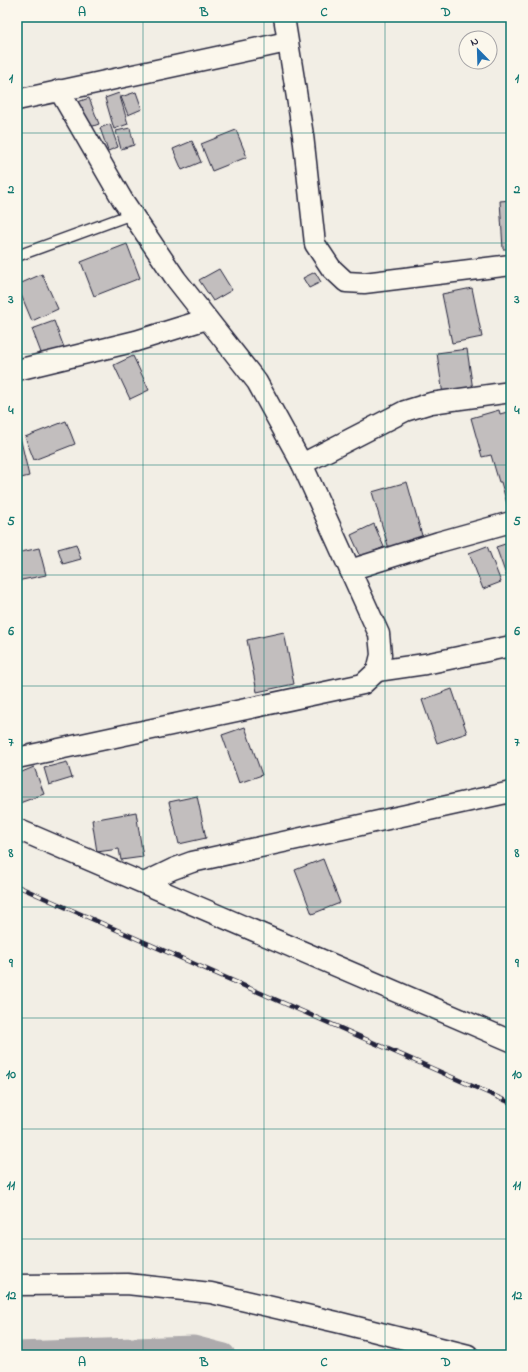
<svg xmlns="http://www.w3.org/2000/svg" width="528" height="1372" font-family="'Indie Flower',sans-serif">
<rect width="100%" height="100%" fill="#f2eee5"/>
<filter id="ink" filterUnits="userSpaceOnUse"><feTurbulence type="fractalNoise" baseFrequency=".025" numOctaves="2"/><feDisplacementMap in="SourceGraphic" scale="8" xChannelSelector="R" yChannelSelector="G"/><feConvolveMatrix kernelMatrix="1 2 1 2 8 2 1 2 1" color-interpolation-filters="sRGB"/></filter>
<g filter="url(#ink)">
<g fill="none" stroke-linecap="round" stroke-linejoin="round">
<polyline stroke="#aeabad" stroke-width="23" points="17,1353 193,1347 224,1355"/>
</g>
<g fill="#c2bebe" stroke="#22223b">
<polygon points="136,92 142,109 128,115 121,97"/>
<polygon points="119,93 128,124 114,129 105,98"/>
<polygon points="89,98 99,124 85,129 75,103"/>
<polygon points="110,124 118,147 108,151 100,128"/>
<polygon points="130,128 134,145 121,149 116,131"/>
<polygon points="236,130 247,157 212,171 201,144"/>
<polygon points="192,141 201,162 182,170 173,149"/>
<polygon points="511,200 511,249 503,249 500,201"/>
<polygon points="127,244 140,278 94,296 81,262"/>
<polygon points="219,269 232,290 213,301 199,280"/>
<polygon points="315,272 321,282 309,288 303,278"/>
<polygon points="42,274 58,309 32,321 17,285"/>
<polygon points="472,288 482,337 452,343 442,294"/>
<polygon points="54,321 65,350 43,358 32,329"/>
<polygon points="467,349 473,390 443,395 437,353"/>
<polygon points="133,356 149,390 130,399 114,365"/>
<polygon points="499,410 500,414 511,411 511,510 509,511 501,482 499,482 491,455 482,457 471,418"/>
<polygon points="66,421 75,444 34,460 25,437"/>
<polygon points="17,432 19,432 29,476 17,479"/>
<polygon points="407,482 423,539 389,549 372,492"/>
<polygon points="374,524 384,547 361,557 351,535"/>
<polygon points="511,542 511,585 510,586 496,547"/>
<polygon points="76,544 81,559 63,564 58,549"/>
<polygon points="487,546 501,582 483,589 469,553"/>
<polygon points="39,548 46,575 17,581 17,553"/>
<polygon points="284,632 294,684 257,692 247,640"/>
<polygon points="452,689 467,733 437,743 422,700"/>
<polygon points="245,727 262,775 239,783 222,735"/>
<polygon points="67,762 72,778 49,785 44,768"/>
<polygon points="34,767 44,794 17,804 17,774"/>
<polygon points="197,796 206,838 179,844 169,802"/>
<polygon points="136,812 143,857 121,860 119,849 97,852 92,820"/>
<polygon points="323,859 340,903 312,914 295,870"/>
</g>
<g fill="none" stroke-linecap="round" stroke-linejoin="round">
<g stroke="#22223b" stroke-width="13">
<polyline id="service" points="17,256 132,214"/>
</g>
<g stroke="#22223b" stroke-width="23">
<g id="minor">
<polyline points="284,17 303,135 315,244 331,268 346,282 364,283 511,265"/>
<polyline points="17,100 287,42"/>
<polyline points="17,370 136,341 207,319"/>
<polyline points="302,464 405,411 431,403 511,392"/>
<polyline points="350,570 439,542 511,522"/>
<polyline points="377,671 425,664 511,646"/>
<polyline points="17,758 363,684 377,671 381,655 379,634 302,464 257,382 176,279 122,199 59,90"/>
<polyline points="17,829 511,1041"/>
<polyline points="144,883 173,869 192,862 511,792"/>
<polyline points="17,1285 127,1284 211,1293 341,1323 468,1355"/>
</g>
</g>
<use href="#service" stroke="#fbf7ec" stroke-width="10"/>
<use href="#minor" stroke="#fbf7ec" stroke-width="20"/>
<g stroke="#22223b" stroke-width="4.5">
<polyline id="rail" points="17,886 511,1103"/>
</g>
<use href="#rail" stroke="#fbf7ec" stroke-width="3" stroke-dasharray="9" stroke-linecap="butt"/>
</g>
</g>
<path fill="none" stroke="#0f766e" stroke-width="1" stroke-opacity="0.55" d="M143 17V1355M264 17V1355M385 17V1355M17 133H511M17 243H511M17 354H511M17 465H511M17 575H511M17 686H511M17 797H511M17 907H511M17 1018H511M17 1129H511M17 1239H511"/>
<rect width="528" height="1372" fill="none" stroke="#fbf7ec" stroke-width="44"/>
<g transform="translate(478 50) rotate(337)"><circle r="19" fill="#fbf7ec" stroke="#a4a2a5"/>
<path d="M0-3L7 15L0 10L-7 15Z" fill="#1f6fb2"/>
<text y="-6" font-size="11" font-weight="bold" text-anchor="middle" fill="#22223b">N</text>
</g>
<rect x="22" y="22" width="484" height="1328" fill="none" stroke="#0f766e" stroke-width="1.5"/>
<g font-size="13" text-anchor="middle" font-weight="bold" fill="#0f766e">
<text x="82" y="16">A</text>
<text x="204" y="16">B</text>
<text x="324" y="16">C</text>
<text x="446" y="16">D</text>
<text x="11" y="82">1</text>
<text x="517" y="82">1</text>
<text x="11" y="193">2</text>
<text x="517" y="193">2</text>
<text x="11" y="303">3</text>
<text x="517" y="303">3</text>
<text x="11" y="414">4</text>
<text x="517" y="414">4</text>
<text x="11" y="525">5</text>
<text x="517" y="525">5</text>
<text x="11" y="635">6</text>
<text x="517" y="635">6</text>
<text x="11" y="746">7</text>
<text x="517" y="746">7</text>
<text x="11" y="857">8</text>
<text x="517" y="857">8</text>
<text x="11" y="967">9</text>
<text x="517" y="967">9</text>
<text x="11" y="1078">10</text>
<text x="517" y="1078">10</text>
<text x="11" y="1189">11</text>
<text x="517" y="1189">11</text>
<text x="11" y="1299">12</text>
<text x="517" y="1299">12</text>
<text x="82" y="1366">A</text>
<text x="204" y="1366">B</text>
<text x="324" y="1366">C</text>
<text x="446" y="1366">D</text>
</g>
</svg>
